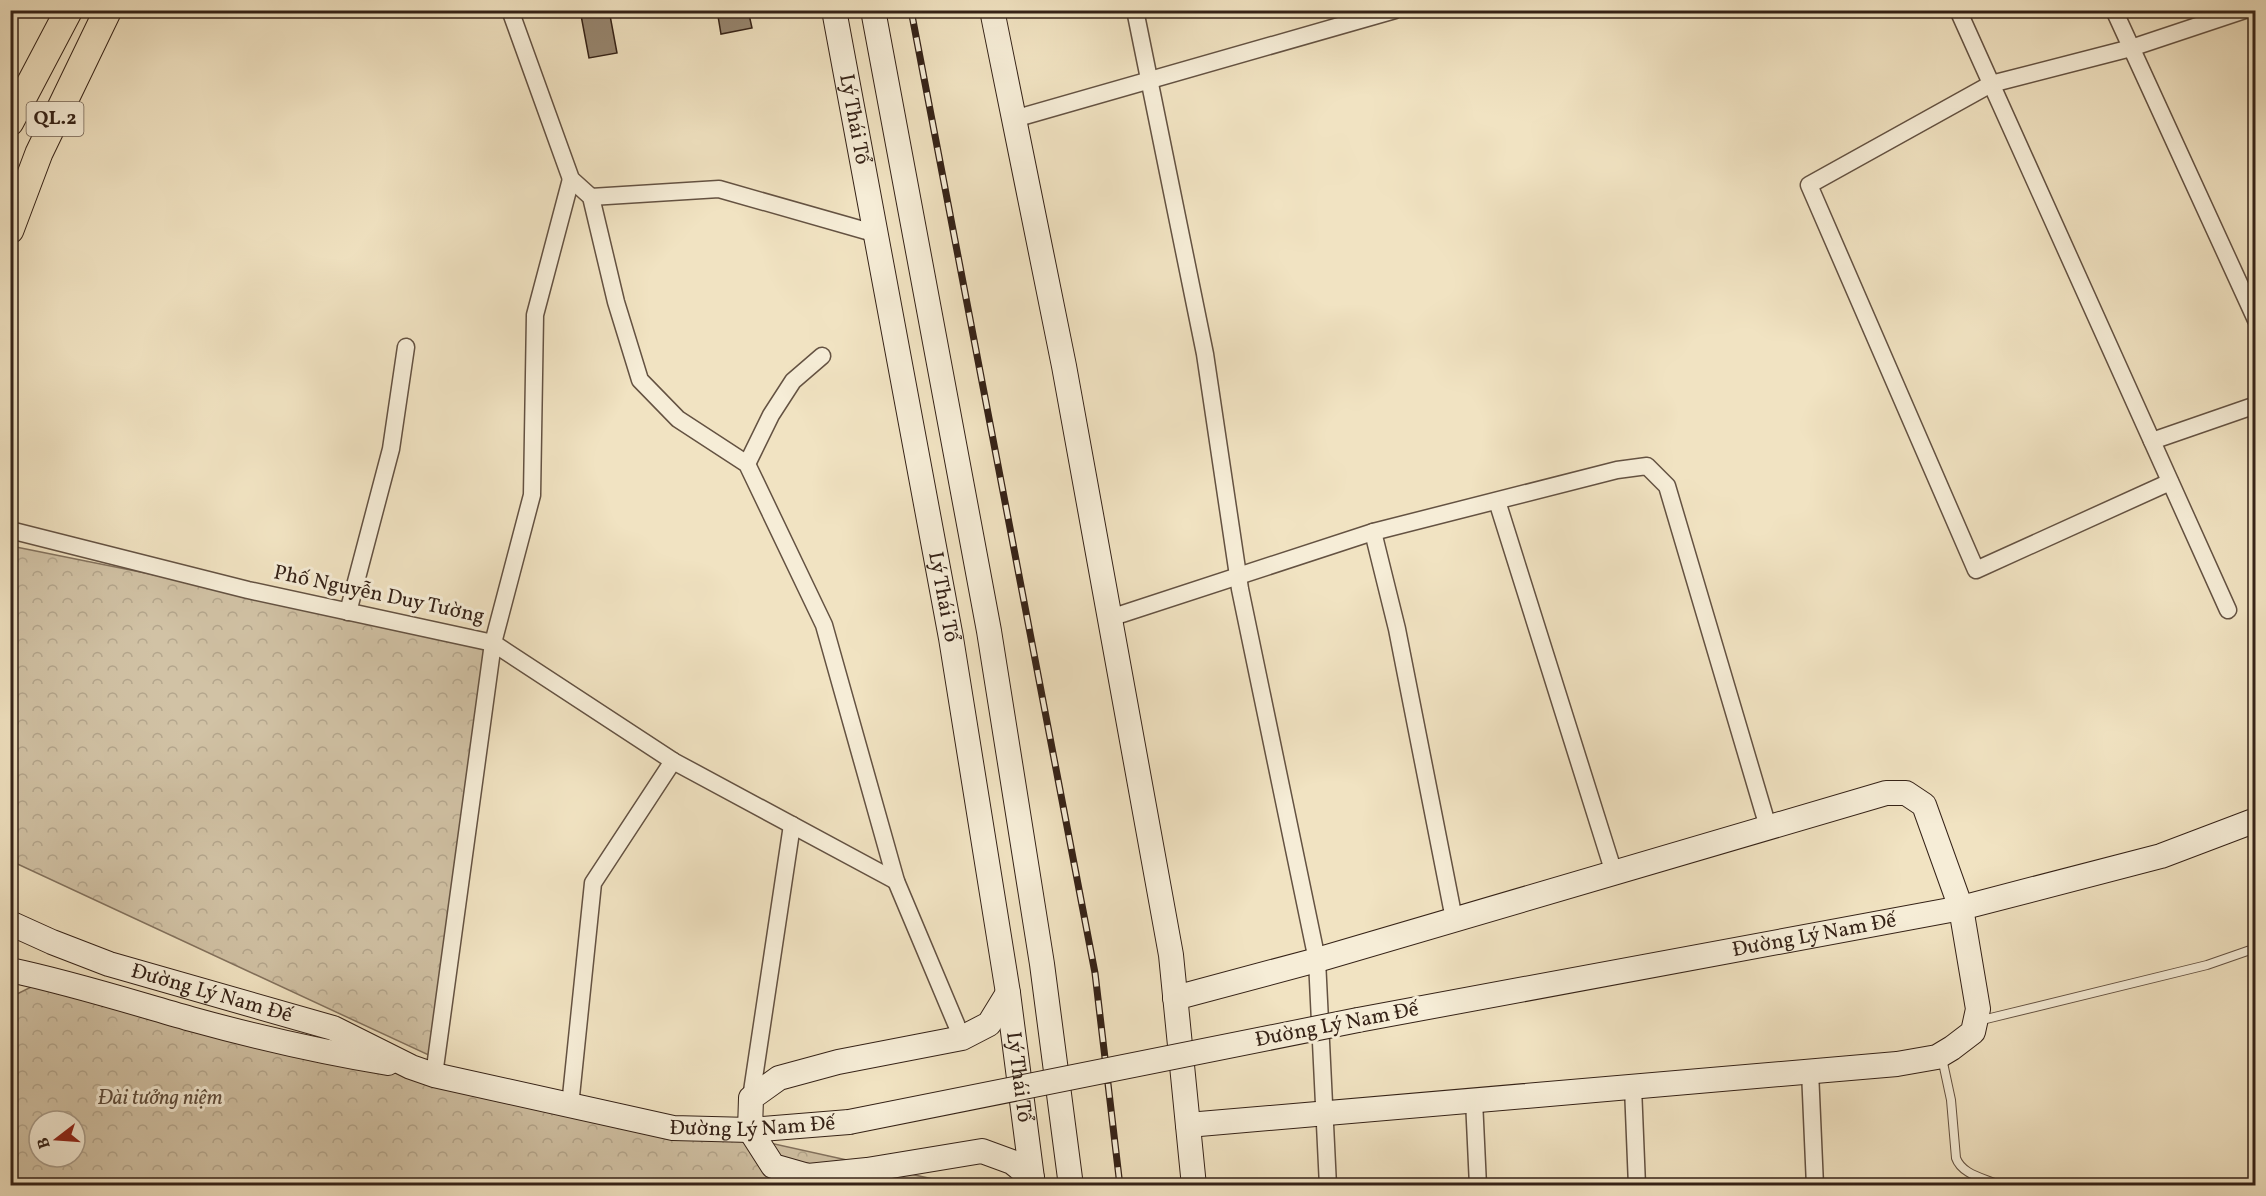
<svg xmlns="http://www.w3.org/2000/svg" width="2266" height="1196" font-family="Vollkorn,serif">
<defs>
<pattern id="park-crowns" width="20" height="18" patternUnits="userSpaceOnUse" patternTransform="scale(1.5)"><rect width="20" height="18" fill="#d1c2a5"/><path d="M2 6a3 3 0 1 1 6 0M12 15a3 3 0 1 1 6 0" fill="none" stroke="#b4a68d"/></pattern>
</defs>
<rect width="100%" height="100%" fill="#f1e3c2"/>
<filter id="stains"><feTurbulence type="fractalNoise" baseFrequency=".00333" numOctaves="4"/><feColorMatrix values="0 0 0 0 .2 0 0 0 0 .09 0 0 0 0 .02 0 0 0 .5 -.17"/></filter>
<radialGradient id="worn" r=".72"><stop offset=".6" stop-color="#630" stop-opacity="0"/><stop offset="1" stop-color="#630" stop-opacity=".3"/></radialGradient>
<g fill="url(#park-crowns)" stroke="#83725e" stroke-width="1.5" fill-rule="evenodd">
<polygon points="11,546 493,643 435,1058 11,861"/>
<path d="M41 982 960 1185 11 1186V997ZM39 1121H75V1157H39Z"/>
</g>
<g fill="#978670" stroke="#352217" stroke-width="1.5">
<polygon points="580,10 609,10 617,53 589,58"/>
<polygon points="717,10 748,10 752,28 721,34"/>
</g>
<g fill="none" stroke-linecap="round" stroke-linejoin="round">
<g stroke="#645242" stroke-width="10">
<g id="lane">
<polyline points="1978,1021 2207,965 2256,948"/>
<path d="M1942 1058 1951 1100 1956 1158C1962 1175 1985 1178 2001 1186"/>
</g>
</g>
<g stroke="#645242" stroke-width="19">
<g id="street">
<polyline points="510,10 571,179 591,197 616,302 640,380 678,419 747,464 824,625 896,881 962,1038"/>
<polyline points="1135,10 1205,354 1240,589 1317,960 1328,1186"/>
<polyline points="1958,10 2228,610"/>
<polyline points="2114,10 2256,320"/>
<polyline points="1014,119 1395,10"/>
<polyline points="591,197 719,189 877,234"/>
<polyline points="2152,441 2256,405"/>
<polyline points="747,464 771,415 793,381 822,356"/>
<polyline points="2170,482 1976,570 1809,185 1991,84 2131,48 2245,10"/>
<polyline points="1497,501 1614,873"/>
<polyline points="10,530 248,590 493,643 673,761 896,881"/>
<polyline points="1373,532 1397,629 1454,919"/>
<polyline points="348,612 391,449 406,347"/>
<polyline points="1110,618 1373,532 1617,470 1647,466 1667,486 1768,827"/>
<polyline points="1810,1071 1815,1186"/>
<polyline points="434,1075 493,643 532,495 535,315 571,179"/>
<polyline points="1633,1087 1637,1186"/>
<polyline points="751,1098 792,825"/>
<polyline points="1474,1100 1478,1186"/>
<polyline points="570,1106 593,883 673,761"/>
</g>
</g>
<g stroke="#352217" stroke-width="26">
<g id="secondary">
<path id="s1" d="M834 10 951 638 1008 993 1033 1186"/>
<polyline points="873,10 989,631 1042,964 1071,1186"/>
<polyline points="992,10 1064,366 1171,955 1194,1186"/>
<path id="s2" d="M10 923 52 942 109 964 333 1028 411 1067 434 1075 673 1128 750 1130 849 1122"/>
<path d="M10 970C72 983 131 1002 191 1019 256 1037 321 1052 388 1063"/>
<polyline points="1008,993 989,1024 962,1038 838,1062 779,1078 751,1098 750,1130 773,1166 808,1176 867,1170 982,1151 1012,1162 1032,1178"/>
<polyline points="1175,998 1317,960 1886,793 1906,793 1924,805 1961,908 1978,1009 1973,1032 1952,1048 1937,1057 1897,1064 1188,1125"/>
<path id="s3" d="M1358 1020 1961 908 2161 856 2256 820"/>
</g>
</g>
<g stroke="#352217" stroke-width="29">
<g id="primary">
<polyline points="10,122 69,10"/>
<polyline points="10,230 39,153 108,10"/>
</g>
</g>
<use href="#lane" stroke="#f6edd7" stroke-width="8"/>
<use href="#street" stroke="#f6edd7" stroke-width="16"/>
<use href="#secondary" stroke="#f6edd7" stroke-width="24"/>
<use href="#primary" stroke="#f1e3c2" stroke-width="27"/>
<g stroke="#352217" stroke-width="7">
<polyline id="rail" points="911,10 1095,973 1120,1186"/>
</g>
<use href="#rail" stroke="#f6edd7" stroke-width="4.5" stroke-dasharray="14" stroke-linecap="butt"/>
<g stroke="#352217" stroke-width="26" stroke-linecap="butt">
<polyline id="secondary-bridge" points="849,1122 1358,1020"/>
</g>
<use href="#secondary-bridge" stroke="#f6edd7" stroke-width="24"/>
</g>
<g text-anchor="middle" dominant-baseline="central" stroke-width="6" stroke-linejoin="round" paint-order="stroke">
<rect fill="#f6edd7" stroke="#6f5f51" stroke-width="1.5" x="26.5" y="102" width="57" height="34" rx="4.5"/>
<g font-size="20" font-weight="bold" fill="#352217">
<text x="55" y="119">QL.2</text>
</g>
<g font-size="21" fill="#352217" stroke="#f6edd7">
<text stroke="none"><textPath href="#s1" startOffset="111">Lý Thái Tổ</textPath></text>
<text transform="translate(379 595) rotate(12)">Phố Nguyễn Duy Tường</text>
<text stroke="none"><textPath href="#s1" startOffset="597">Lý Thái Tổ</textPath></text>
<text stroke="none"><textPath href="#s3" startOffset="464">Đường Lý Nam Đế</textPath></text>
<text stroke="none"><textPath href="#s2" startOffset="214">Đường Lý Nam Đế</textPath></text>
<text transform="translate(1337 1025) rotate(-11)">Đường Lý Nam Đế</text>
<text stroke="none"><textPath href="#s1" startOffset="1083">Lý Thái Tổ</textPath></text>
<text stroke="none"><textPath href="#s2" startOffset="776">Đường Lý Nam Đế</textPath></text>
</g>
<g font-size="21" font-style="italic" fill="#5c4a3a" stroke="#f6edd7">
<text x="160" y="1098">Đài tưởng niệm</text>
</g>
</g>
<rect width="2266" height="1196" fill="none" stroke="#f1e3c2" stroke-width="36"/>
<rect x="12" y="12" width="2242" height="1172" fill="none" stroke="#352217" stroke-width="3"/>
<rect x="18" y="18" width="2230" height="1160" fill="none" stroke="#352217" stroke-width="1.5"/>
<g transform="translate(57 1139) rotate(253)"><circle r="28" fill="#f6edd7" stroke="#a99c8a" stroke-width="1.5"/>
<path d="M0-4.5L10 22L0 15L-10 22Z" fill="#8f2418"/>
<text y="-9" font-size="16" font-weight="bold" text-anchor="middle" fill="#352217">B</text>
</g>
<rect width="100%" height="100%" filter="url(#stains)"/>
<rect width="100%" height="100%" fill="url(#worn)"/>
</svg>
